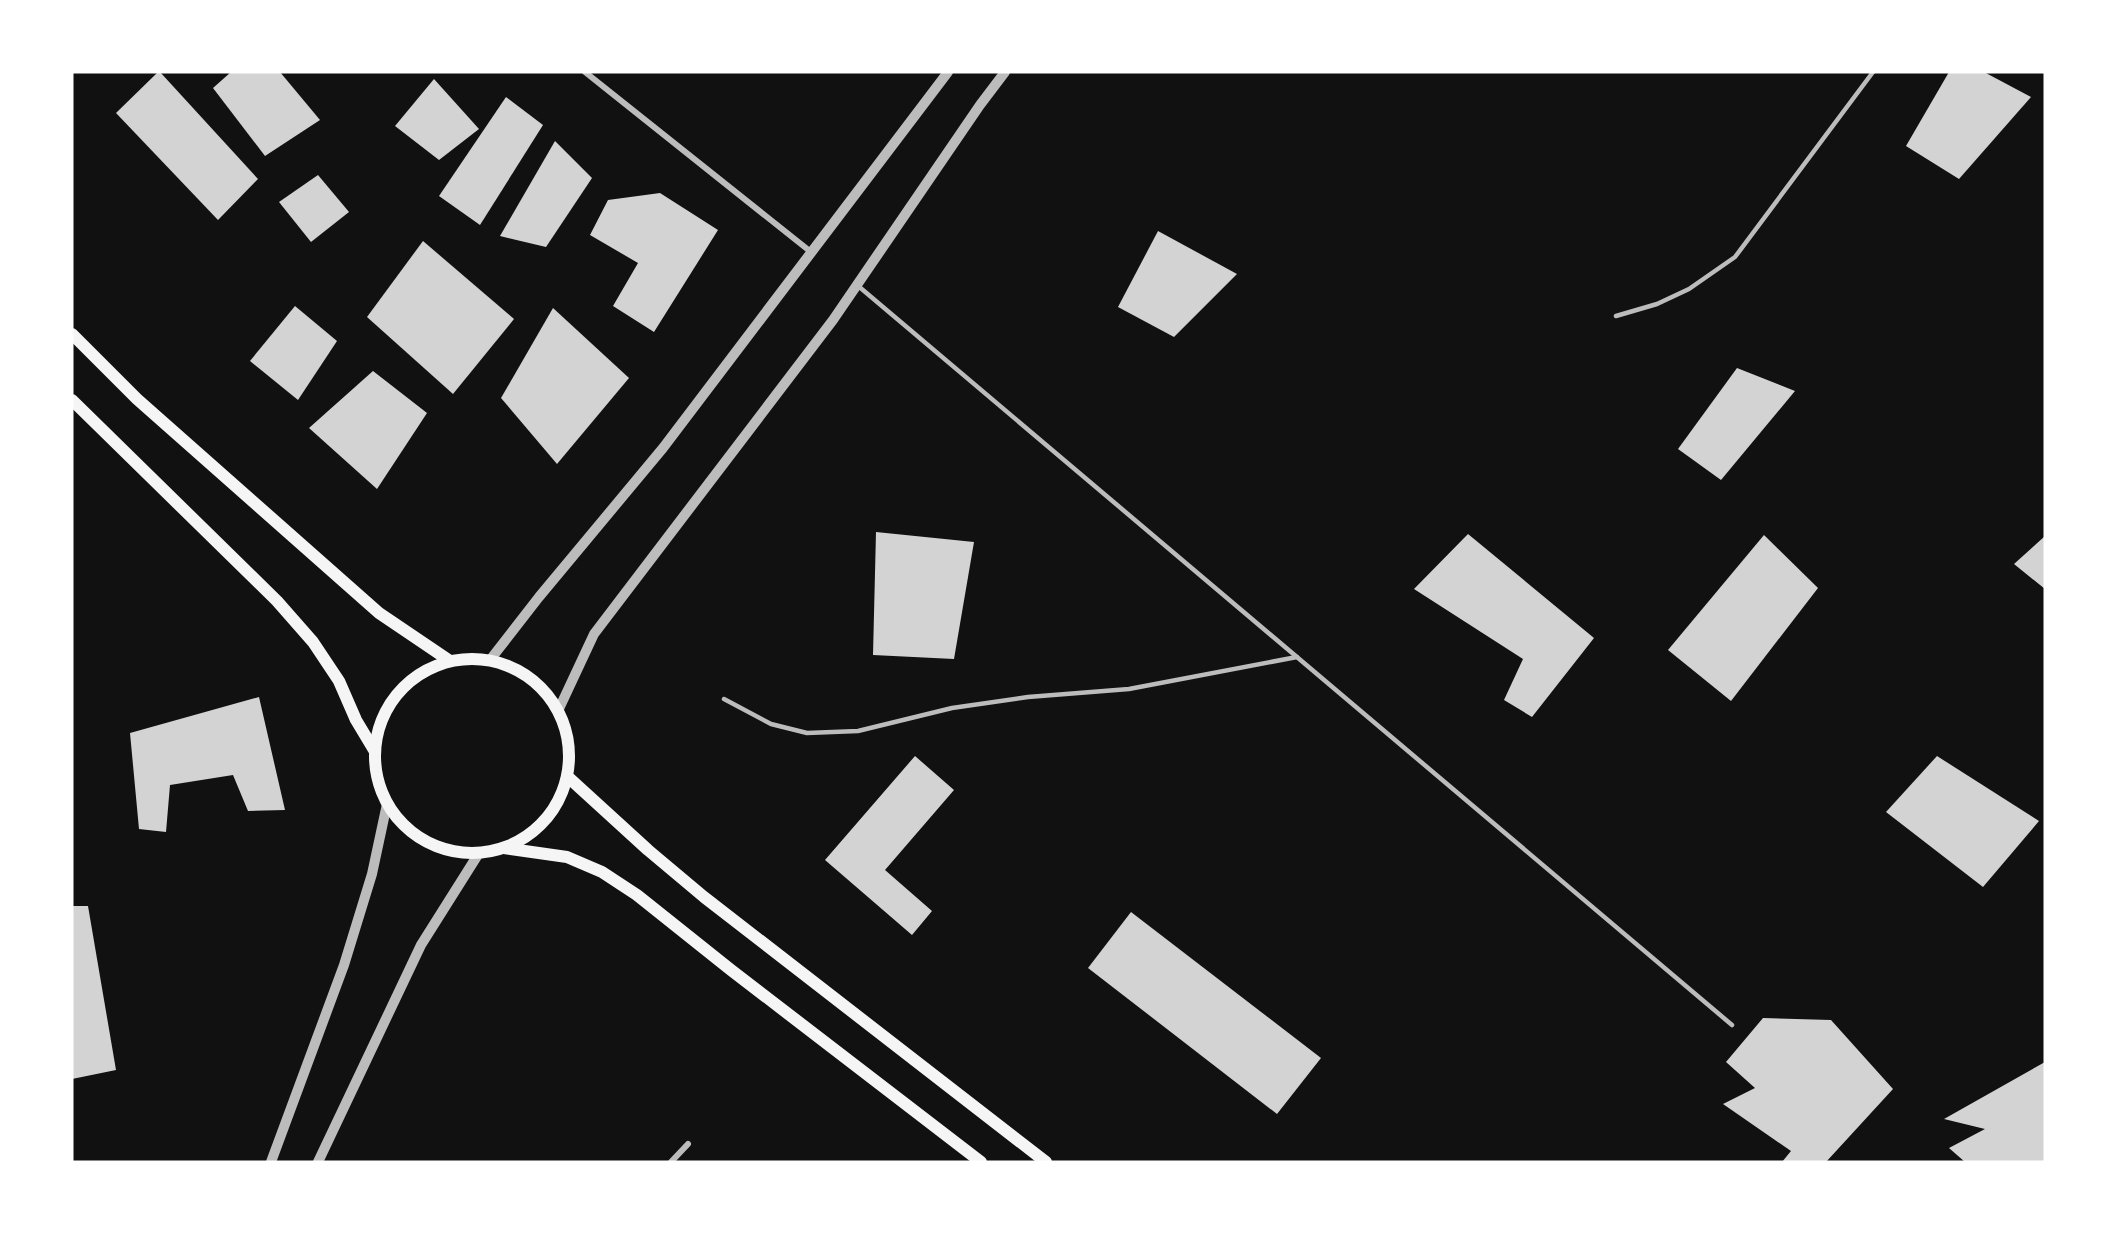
<svg xmlns="http://www.w3.org/2000/svg" width="2117" height="1234" font-family="Arial,sans-serif">
<rect width="100%" height="100%" fill="#111"/>
<g fill="#d3d3d3">
<polygon points="158,72 160,72 258,179 218,220 116,113"/>
<polygon points="231,72 280,72 320,120 265,156 213,88"/>
<polygon points="1949,72 1984,72 2031,97 1959,179 1906,146"/>
<polygon points="434,79 479,129 439,160 395,126"/>
<polygon points="506,97 543,125 480,225 439,196"/>
<polygon points="555,141 592,178 546,247 500,236"/>
<polygon points="318,175 349,212 311,242 279,202"/>
<polygon points="660,193 718,230 654,332 613,306 638,263 590,235 608,200"/>
<polygon points="1158,231 1237,274 1174,337 1118,307"/>
<polygon points="423,241 514,319 453,394 367,317"/>
<polygon points="295,306 337,341 298,400 250,361"/>
<polygon points="553,308 629,378 557,464 501,398"/>
<polygon points="1737,368 1795,391 1721,480 1678,449"/>
<polygon points="373,371 427,413 377,489 309,428"/>
<polygon points="876,532 974,542 954,659 873,655"/>
<polygon points="1468,534 1594,638 1532,717 1504,700 1523,659 1414,589"/>
<polygon points="1764,535 1818,588 1731,701 1668,650"/>
<polygon points="2045,536 2045,589 2014,564"/>
<polygon points="259,697 285,810 248,811 233,775 170,785 166,832 139,829 130,733"/>
<polygon points="915,756 954,790 885,870 932,911 912,935 825,860"/>
<polygon points="1937,756 2039,821 1983,887 1886,812"/>
<polygon points="72,906 88,906 116,1070 72,1079"/>
<polygon points="1131,912 1321,1058 1277,1114 1088,968"/>
<polygon points="1763,1018 1831,1020 1893,1089 1826,1162 1782,1162 1791,1151 1723,1104 1755,1088 1726,1062"/>
<polygon points="2045,1062 2045,1162 1965,1162 1949,1148 1985,1129 1944,1119"/>
</g>
<g fill="none" stroke-linecap="round" stroke-linejoin="round">
<g stroke="#bcbcbc" stroke-width="4.5">
<polyline points="857,285 1732,1025"/>
<polyline points="1616,316 1657,304 1689,289 1735,257 1873,72"/>
<polyline points="724,699 771,724 807,733 858,731 952,708 1028,697 1129,689 1297,657"/>
</g>
<g stroke="#bcbcbc" stroke-width="6">
<polyline points="585,72 811,252"/>
<polyline points="671,1162 688,1144"/>
</g>
<g stroke="#bcbcbc" stroke-width="10">
<polyline points="490,660 539,597 663,448 948,72"/>
<polyline points="558,711 594,634 833,320 980,105 1005,72"/>
<polyline points="271,1162 344,965 372,874 387,804"/>
<polyline points="318,1162 421,945 479,853"/>
</g>
<g stroke="#f5f5f5" stroke-width="12">
<polyline points="72,334 137,399 379,613 450,661"/>
<polyline points="72,400 277,601 313,642 339,681 356,720 374,750"/>
<circle cx="472" cy="756" r="97"/>
<polyline points="568,777 648,850 704,897 1046,1162"/>
<polyline points="504,848 567,857 602,872 637,895 731,970 981,1162"/>
</g>
</g>
<rect width="2117" height="1234" fill="none" stroke="#ffffff" stroke-width="147"/>
</svg>
